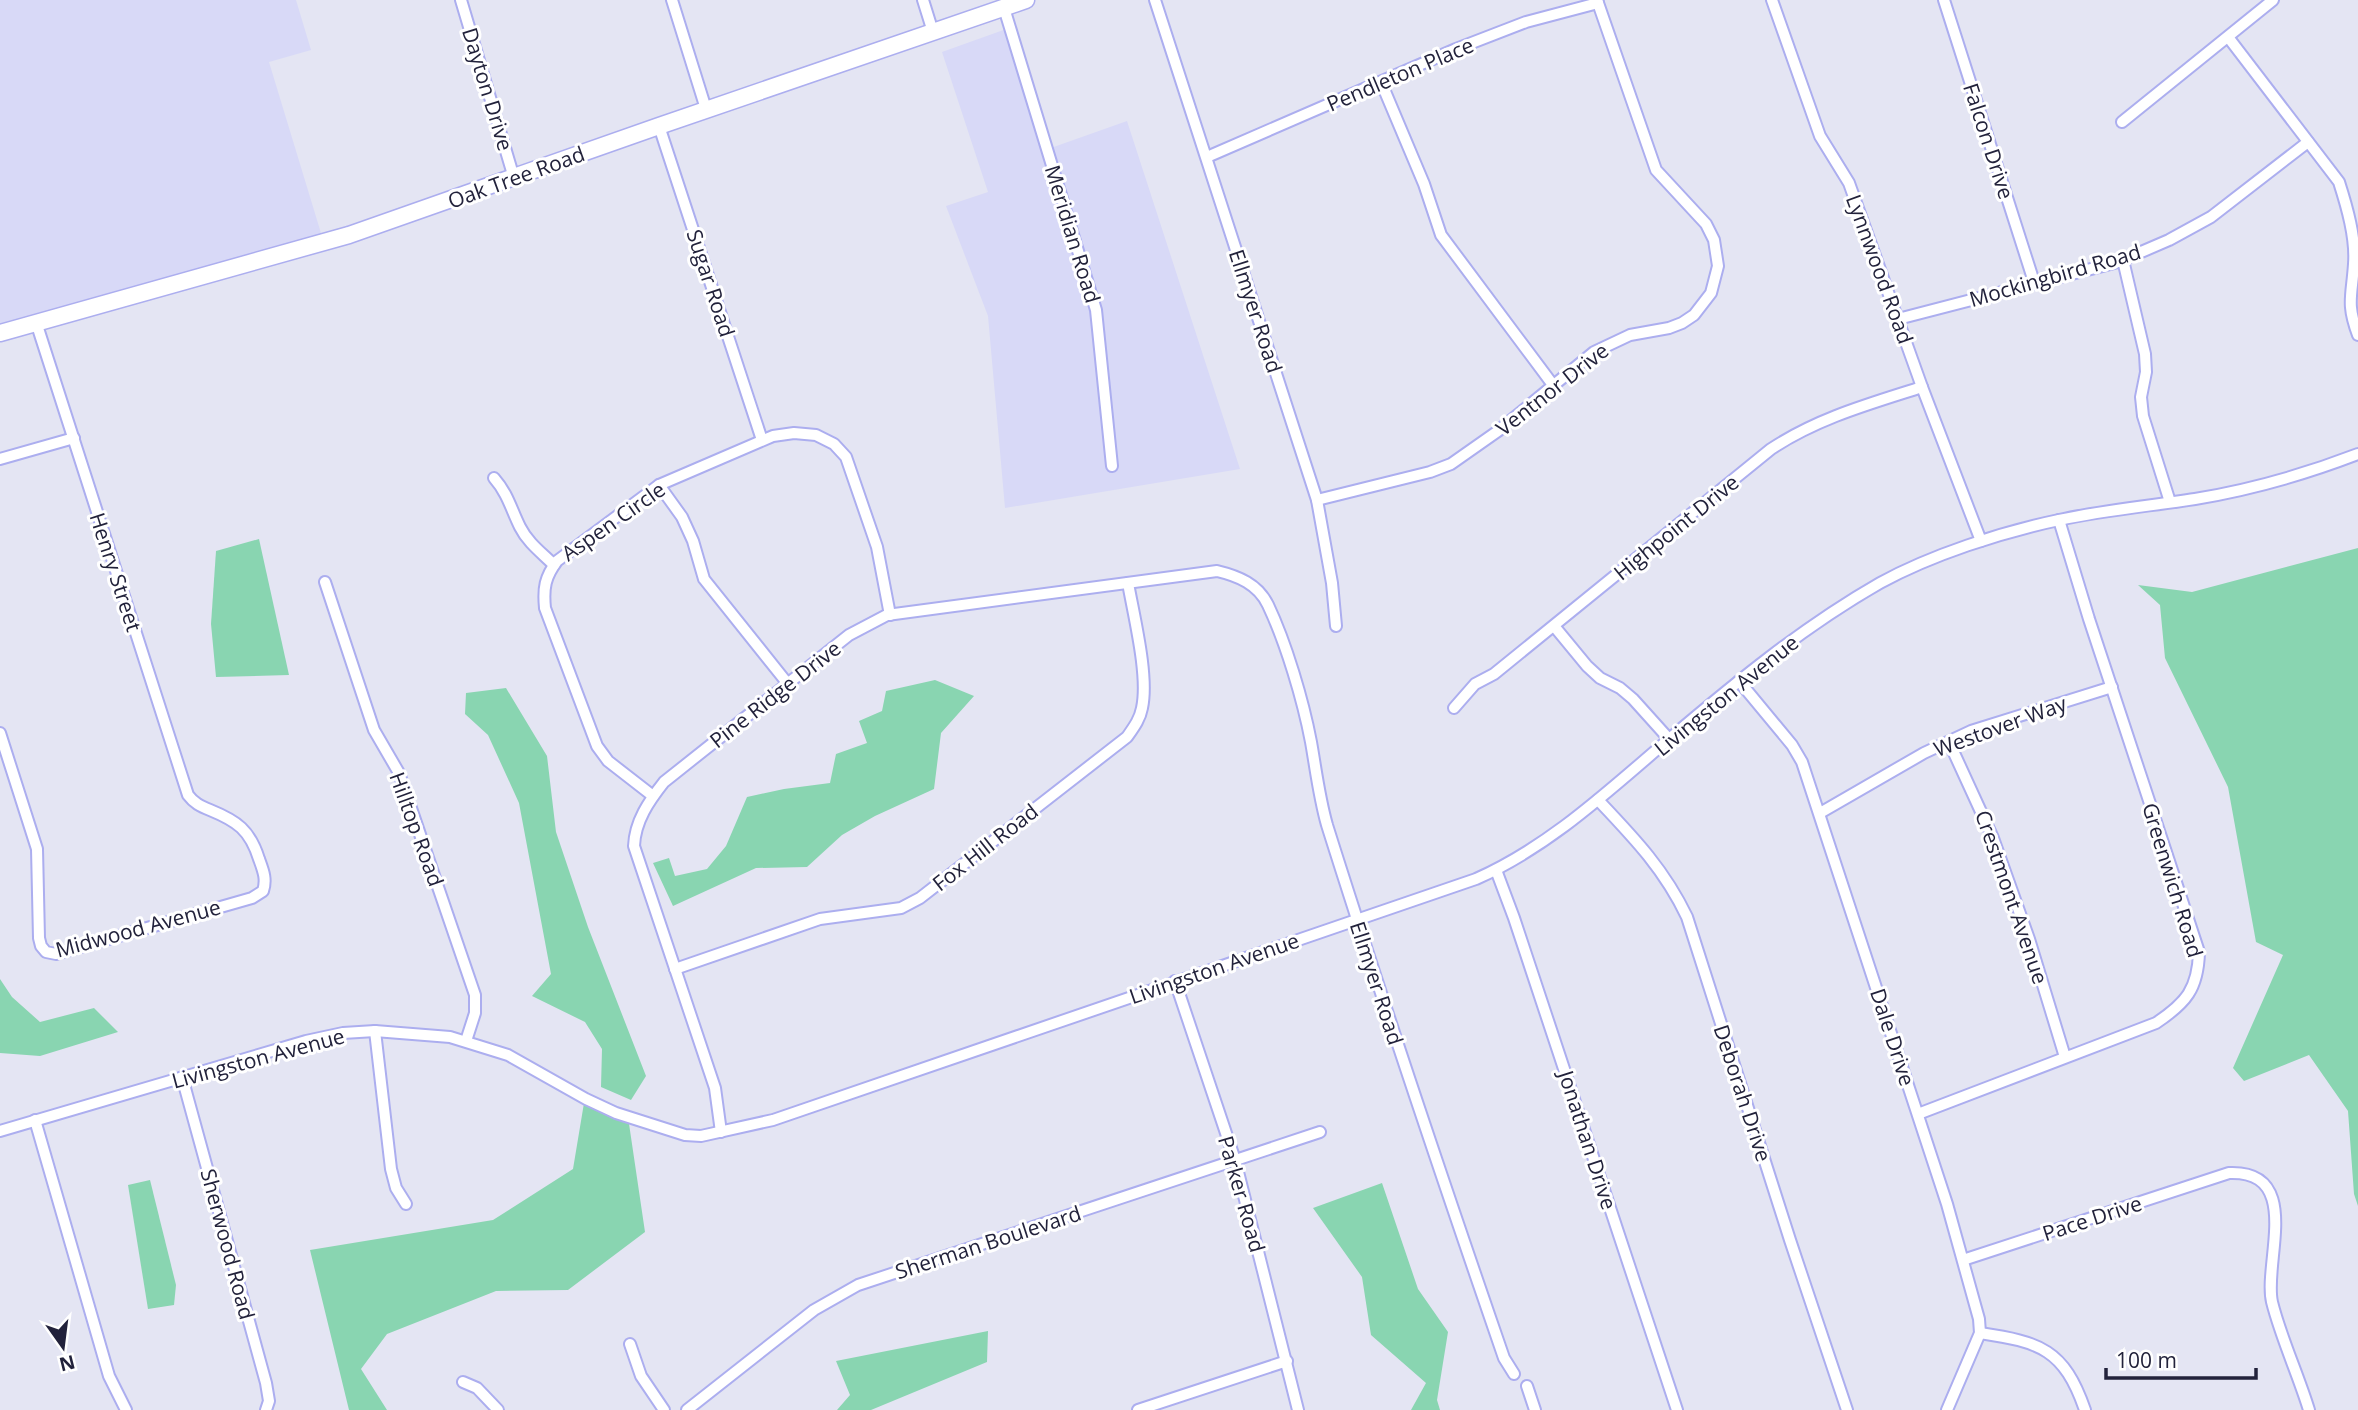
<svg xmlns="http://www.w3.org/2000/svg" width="2358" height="1410" font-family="'Open Sans',sans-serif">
<rect width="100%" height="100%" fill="#e4e5f3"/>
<g fill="#d8d9f7">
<polygon points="0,0 296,0 311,50 269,62 324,243 0,333"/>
<polygon points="1009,28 1048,149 1127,121 1240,469 1005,508 988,316 946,206 988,192 942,52"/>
</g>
<g fill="#89d5b1">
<polygon points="259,539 289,675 216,677 211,624 216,551"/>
<polygon points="2358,548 2358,1206 2354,1194 2348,1111 2309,1055 2244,1081 2233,1068 2283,955 2256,942 2228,787 2165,658 2160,605 2138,585 2192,592"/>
<polygon points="935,680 974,696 941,733 934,789 875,816 842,835 807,867 756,868 673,906 653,863 669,858 675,876 707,869 726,846 747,797 784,789 830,783 836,754 867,743 859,721 882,711 886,691"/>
<polygon points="506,688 547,756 556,832 588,927 646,1076 631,1100 601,1087 602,1049 585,1022 532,996 551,974 519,803 488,735 465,714 466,693"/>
<polygon points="0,979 12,997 40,1022 94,1008 118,1032 40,1056 0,1053"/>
<polygon points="585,1097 628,1117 645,1232 568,1290 496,1291 387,1334 361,1369 387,1410 349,1410 310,1250 493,1220 573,1169"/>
<polygon points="150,1180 176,1285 174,1305 148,1309 128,1185"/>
<polygon points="1382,1183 1418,1289 1448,1332 1437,1400 1440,1410 1411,1410 1426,1383 1371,1335 1362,1277 1313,1208"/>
<polygon points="988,1331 987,1362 871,1410 837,1410 850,1395 836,1361"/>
</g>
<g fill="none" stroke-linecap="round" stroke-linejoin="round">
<g stroke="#acaeef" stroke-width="14">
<g id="street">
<polyline points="461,0 514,178"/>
<polyline points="672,0 706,109"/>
<polyline points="923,0 933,32"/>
<polyline points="1155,0 1317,500 1332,583 1336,626"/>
<polyline points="1772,0 1820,136 1849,183 1922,387 1981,541"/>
<polyline points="1944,0 2034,282"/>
<polyline points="1004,8 1096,310 1112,466"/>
<path d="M2228 37 2339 182C2347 207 2356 238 2354 264 2352 296 2346 303 2358 335"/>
<polyline points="1381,82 1424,184 1441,235 1553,385"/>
<polyline points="2122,122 2273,0"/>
<polyline points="659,126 762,440"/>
<polyline points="1207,157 1456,49 1526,22 1598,3"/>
<polyline points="2123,260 2145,354 2146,372 2141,397 2143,416 2170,502"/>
<polyline points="1898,319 2118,262 2169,240 2211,217 2308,142"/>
<polyline points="0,459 74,438"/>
<path d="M494 478C508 494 511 509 520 527 528 543 542 553 554 565"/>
<polyline points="659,485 682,517 693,541 704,579 788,684"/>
<polyline points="1317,500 1430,472 1451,464 1498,431 1594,352 1630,335 1669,328 1682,323 1694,315 1711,293 1718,266 1714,240 1706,224 1656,170 1597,0"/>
<polyline points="325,582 374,730 399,773 475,995 475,1013 466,1041"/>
<polyline points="1554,626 1587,666 1600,678 1620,688 1633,699 1669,739"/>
<polyline points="1739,681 1792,745 1802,762 1947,1204 1979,1319 1980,1333 1947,1410"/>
<path d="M1454 708 1475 684 1494 674 1771 449C1818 418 1869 404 1922 387"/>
<path d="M0 733 37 849 39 938 41 946 46 952 56 954 252 898 263 891C267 879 263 870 259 859 250 830 237 821 210 810 200 806 194 803 188 795L36 322"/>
<polyline points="1949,742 1993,838 2029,939 2065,1057"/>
<path d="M653 796 608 761 597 746 545 608C543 588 545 577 557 561L659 485 773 436 794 433 816 435 834 444 846 457 877 547 890 615"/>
<path d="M1598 800C1634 838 1664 869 1687 917L1790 1240 1847 1410"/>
<polyline points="1820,813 1924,753 1971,731 2112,687"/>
<polyline points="1496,870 1514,918 1677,1410"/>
<path d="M675 969 820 919 901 908 920 898 1127 737C1134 727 1140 719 1142 708 1149 676 1134 617 1128 583"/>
<polyline points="1175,981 1235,1160 1298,1410"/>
<polyline points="375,1031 391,1169 396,1188 406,1204"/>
<polyline points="182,1077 266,1383 269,1401 266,1410"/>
<path d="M1918 1114 2156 1023C2186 1003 2198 989 2199 952L2089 619 2059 520"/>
<polyline points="35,1120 109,1376 126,1410"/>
<path d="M0 1131 306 1041 343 1033 375 1031 450 1037 508 1055 586 1099 616 1113 685 1135 701 1136 773 1120 1476 879C1550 846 1607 792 1668 740 1735 683 1803 627 1880 583 1931 555 2002 532 2059 520 2104 510 2150 506 2195 499 2250 490 2306 474 2358 454"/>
<path d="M721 1132 715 1088 634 846C635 821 649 801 664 782L849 635 887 615 1217 571C1238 576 1258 584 1268 605 1286 643 1303 700 1311 742 1316 770 1319 797 1327 825 1383 1003 1443 1181 1504 1358L1514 1374"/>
<path d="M1963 1260 2229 1173C2304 1170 2263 1263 2272 1302 2281 1338 2298 1374 2309 1410"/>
<path d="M1980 1333C2040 1342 2064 1349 2085 1410"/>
<polyline points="630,1344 641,1376 664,1410"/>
<polyline points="463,1382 477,1388 498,1410"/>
<polyline points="1527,1386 1535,1410"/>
<polyline points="687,1410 814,1310 858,1285 1320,1132"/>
<polyline points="1138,1410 1287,1361"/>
</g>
</g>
<g stroke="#acaeef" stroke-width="19">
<polyline id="secondary" points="0,333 349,235 659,126 1026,0"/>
</g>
<use href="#street" stroke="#fff" stroke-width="10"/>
<use href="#secondary" stroke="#fff" stroke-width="16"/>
</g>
<g text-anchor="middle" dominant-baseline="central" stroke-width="6" stroke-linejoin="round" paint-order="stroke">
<g font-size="21" fill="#22223b" stroke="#fff">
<text transform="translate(1400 74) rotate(-23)">Pendleton Place</text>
<text transform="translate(488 89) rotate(73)">Dayton Drive</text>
<text transform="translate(1989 141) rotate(72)">Falcon Drive</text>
<text transform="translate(516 177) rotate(-20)">Oak Tree Road</text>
<text transform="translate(1073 234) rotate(73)">Meridian Road</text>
<text transform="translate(1880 269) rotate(70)">Lynnwood Road</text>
<text transform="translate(2055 275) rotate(-16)">Mockingbird Road</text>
<text transform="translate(711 283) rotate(72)">Sugar Road</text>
<text transform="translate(1256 311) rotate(72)">Ellmyer Road</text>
<text transform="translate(1552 389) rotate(-38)">Ventnor Drive</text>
<text transform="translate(613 521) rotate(-35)">Aspen Circle</text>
<text transform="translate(1676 527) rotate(-39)">Highpoint Drive</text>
<text transform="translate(116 572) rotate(72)">Henry Street</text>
<text transform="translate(775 694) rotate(-38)">Pine Ridge Drive</text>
<text transform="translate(1726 695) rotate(-39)">Livingston Avenue</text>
<text transform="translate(2000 726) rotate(-20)">Westover Way</text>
<text transform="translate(417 829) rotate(70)">Hilltop Road</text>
<text transform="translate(985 847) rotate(-38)">Fox Hill Road</text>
<text transform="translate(2173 880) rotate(73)">Greenwich Road</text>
<text transform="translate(2012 897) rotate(71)">Crestmont Avenue</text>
<text transform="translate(138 928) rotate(-15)">Midwood Avenue</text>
<text transform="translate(1214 968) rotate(-19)">Livingston Avenue</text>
<text transform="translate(1377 983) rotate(72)">Ellmyer Road</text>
<text transform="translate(1893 1037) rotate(72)">Dale Drive</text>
<text transform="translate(258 1058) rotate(-15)">Livingston Avenue</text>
<text transform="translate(1743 1093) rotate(72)">Deborah Drive</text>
<text transform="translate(1588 1140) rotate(72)">Jonathan Drive</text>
<text transform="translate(1242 1194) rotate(74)">Parker Road</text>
<text transform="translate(2092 1218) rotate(-18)">Pace Drive</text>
<text transform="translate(988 1242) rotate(-18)">Sherman Boulevard</text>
<text transform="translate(228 1244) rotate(75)">Sherwood Road</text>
</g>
</g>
<g transform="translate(63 1347) rotate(166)" stroke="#ffffff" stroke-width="5" paint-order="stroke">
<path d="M0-5L12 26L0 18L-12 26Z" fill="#22223b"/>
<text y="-10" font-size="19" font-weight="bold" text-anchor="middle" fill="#22223b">N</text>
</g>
<path d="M2106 1368v10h150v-10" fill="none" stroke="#22223b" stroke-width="3.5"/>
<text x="2116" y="1368" font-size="21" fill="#22223b" stroke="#ffffff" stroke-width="5" paint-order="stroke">100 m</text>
</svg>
